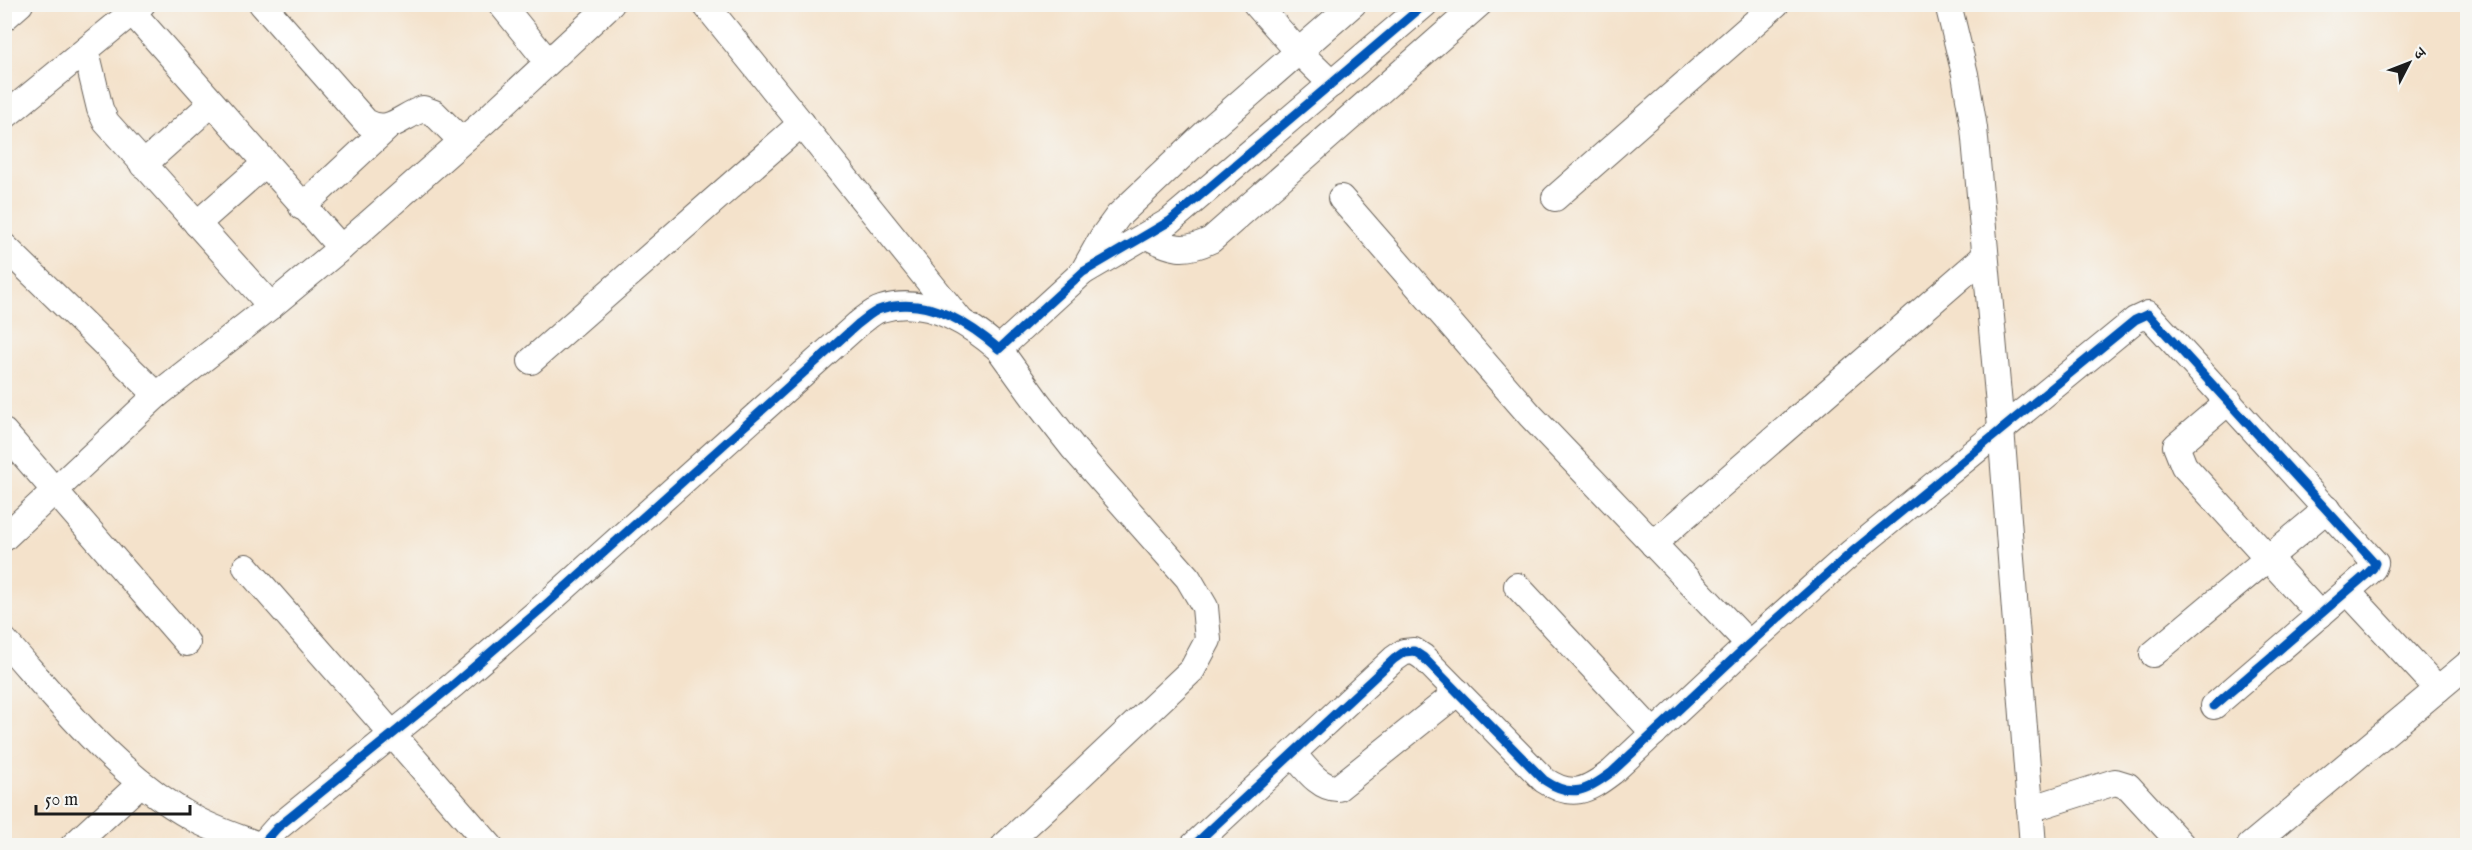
<svg xmlns="http://www.w3.org/2000/svg" width="2472" height="850" font-family="'IM FELL English','Noto Serif Devanagari',serif">
<rect width="100%" height="100%" fill="#f6f6f2"/>
<filter id="ink" filterUnits="userSpaceOnUse"><feTurbulence type="fractalNoise" baseFrequency=".0167" numOctaves="2"/><feDisplacementMap in="SourceGraphic" scale="12" xChannelSelector="R" yChannelSelector="G"/><feConvolveMatrix kernelMatrix="1 2 1 2 8 2 1 2 1" color-interpolation-filters="sRGB"/></filter>
<filter id="wash" filterUnits="userSpaceOnUse"><feTurbulence type="fractalNoise" baseFrequency=".008" numOctaves="4" result="noise"/><feDisplacementMap in="SourceGraphic" scale="24" xChannelSelector="R" yChannelSelector="G"/><feGaussianBlur stdDeviation="1.35" result="paint"/><feColorMatrix in="noise" values="0 0 0 0 0 0 0 0 0 0 0 0 0 0 0 0 0 1.4 0 .05"/><feComposite in="paint" operator="in"/></filter>
<g filter="url(#wash)">
<rect width="100%" height="100%" fill="#f4e2cb"/>
</g>
<g filter="url(#ink)">
<g fill="none" stroke-linecap="round" stroke-linejoin="round">
<g stroke="#686159" stroke-width="28">
<g id="minor">
<polyline points="125,4 341,248"/>
<path d="M262 4 366 122C390 135 401 116 423 109L434 113 461 140"/>
<polyline points="501,4 548,62"/>
<polyline points="705,4 960,320"/>
<polyline points="1256,4 1298,51 1332,84"/>
<polyline points="1948,4 1965,74 1974,128 2001,428 2033,846"/>
<polyline points="4,18 20,4"/>
<polyline points="86,51 100,109 106,122 271,306"/>
<polyline points="4,117 142,4"/>
<polyline points="143,165 211,104"/>
<polyline points="1341,198 1530,415 1749,644"/>
<polyline points="1555,198 1776,4"/>
<polyline points="302,207 388,127"/>
<polyline points="197,224 265,164"/>
<path d="M1147 236C1172 249 1184 253 1211 240L1479 4"/>
<polyline points="4,246 157,395"/>
<polyline points="1083,272 1102,238 1118,216 1211,128 1353,4"/>
<polyline points="999,349 1038,403 1074,449 1188,578 1205,607 1208,640 1192,670 1066,789 1004,846"/>
<polyline points="531,361 802,123"/>
<polyline points="2229,401 2176,446 2184,466 2320,615"/>
<polyline points="4,432 187,643"/>
<polyline points="4,538 157,395 271,306 341,248 485,121 611,4"/>
<polyline points="1653,544 1985,256"/>
<polyline points="246,567 490,846"/>
<polyline points="1517,586 1654,733"/>
<polyline points="2347,591 2438,689"/>
<path d="M4 640C61 704 117 776 193 818 214 830 238 837 261 846"/>
<polyline points="2153,654 2327,509"/>
<path d="M1293 754C1305 767 1319 789 1338 788L1458 692"/>
<polyline points="2030,809 2115,782 2128,786 2183,846"/>
<polyline points="73,846 141,783"/>
<path d="M261 846 277 828 453 685 542 608 858 324C865 319 873 311 881 309 925 295 968 322 999 349L1083 272 1170 221 1425 4"/>
<path d="M1193 846 1394 659 1404 652 1414 651 1423 657 1544 780C1572 799 1587 791 1612 772L1749 644 1852 552 2135 320 2148 314 2375 563 2373 568 2367 574 2214 706"/>
<polyline points="2250,846 2468,664"/>
</g>
</g>
<use href="#minor" stroke="#fff" stroke-width="26"/>
<g stroke="#f6f6f2" stroke-width="13">
<g id="cycleway">
<path d="M261 846 277 828 453 685 542 608 858 324C865 319 873 311 881 309 925 295 968 322 999 349L1083 272 1170 221 1425 4"/>
<path d="M1193 846 1394 659 1404 652 1414 651 1423 657 1544 780C1572 799 1587 791 1612 772L1749 644 1852 552 2135 320 2148 314 2375 563 2373 568 2367 574 2214 706"/>
</g>
</g>
<use href="#cycleway" stroke="#0057b8" stroke-width="9"/>
</g>
</g>
<rect width="2472" height="850" fill="none" stroke="#f6f6f2" stroke-width="24"/>
<g transform="translate(2409 63) rotate(48)" stroke="#f6f6f2" stroke-width="4.5" paint-order="stroke">
<path d="M0-4.5L10 22L0 15L-10 22Z" fill="#1c1c1c"/>
<text y="-9" font-size="16" font-weight="bold" text-anchor="middle" fill="#1c1c1c">उ</text>
</g>
<path d="M36 805v9h154v-9" fill="none" stroke="#1c1c1c" stroke-width="3"/>
<text x="45" y="805" font-size="18" fill="#1c1c1c" stroke="#f6f6f2" stroke-width="4.5" paint-order="stroke">50 m</text>
</svg>
